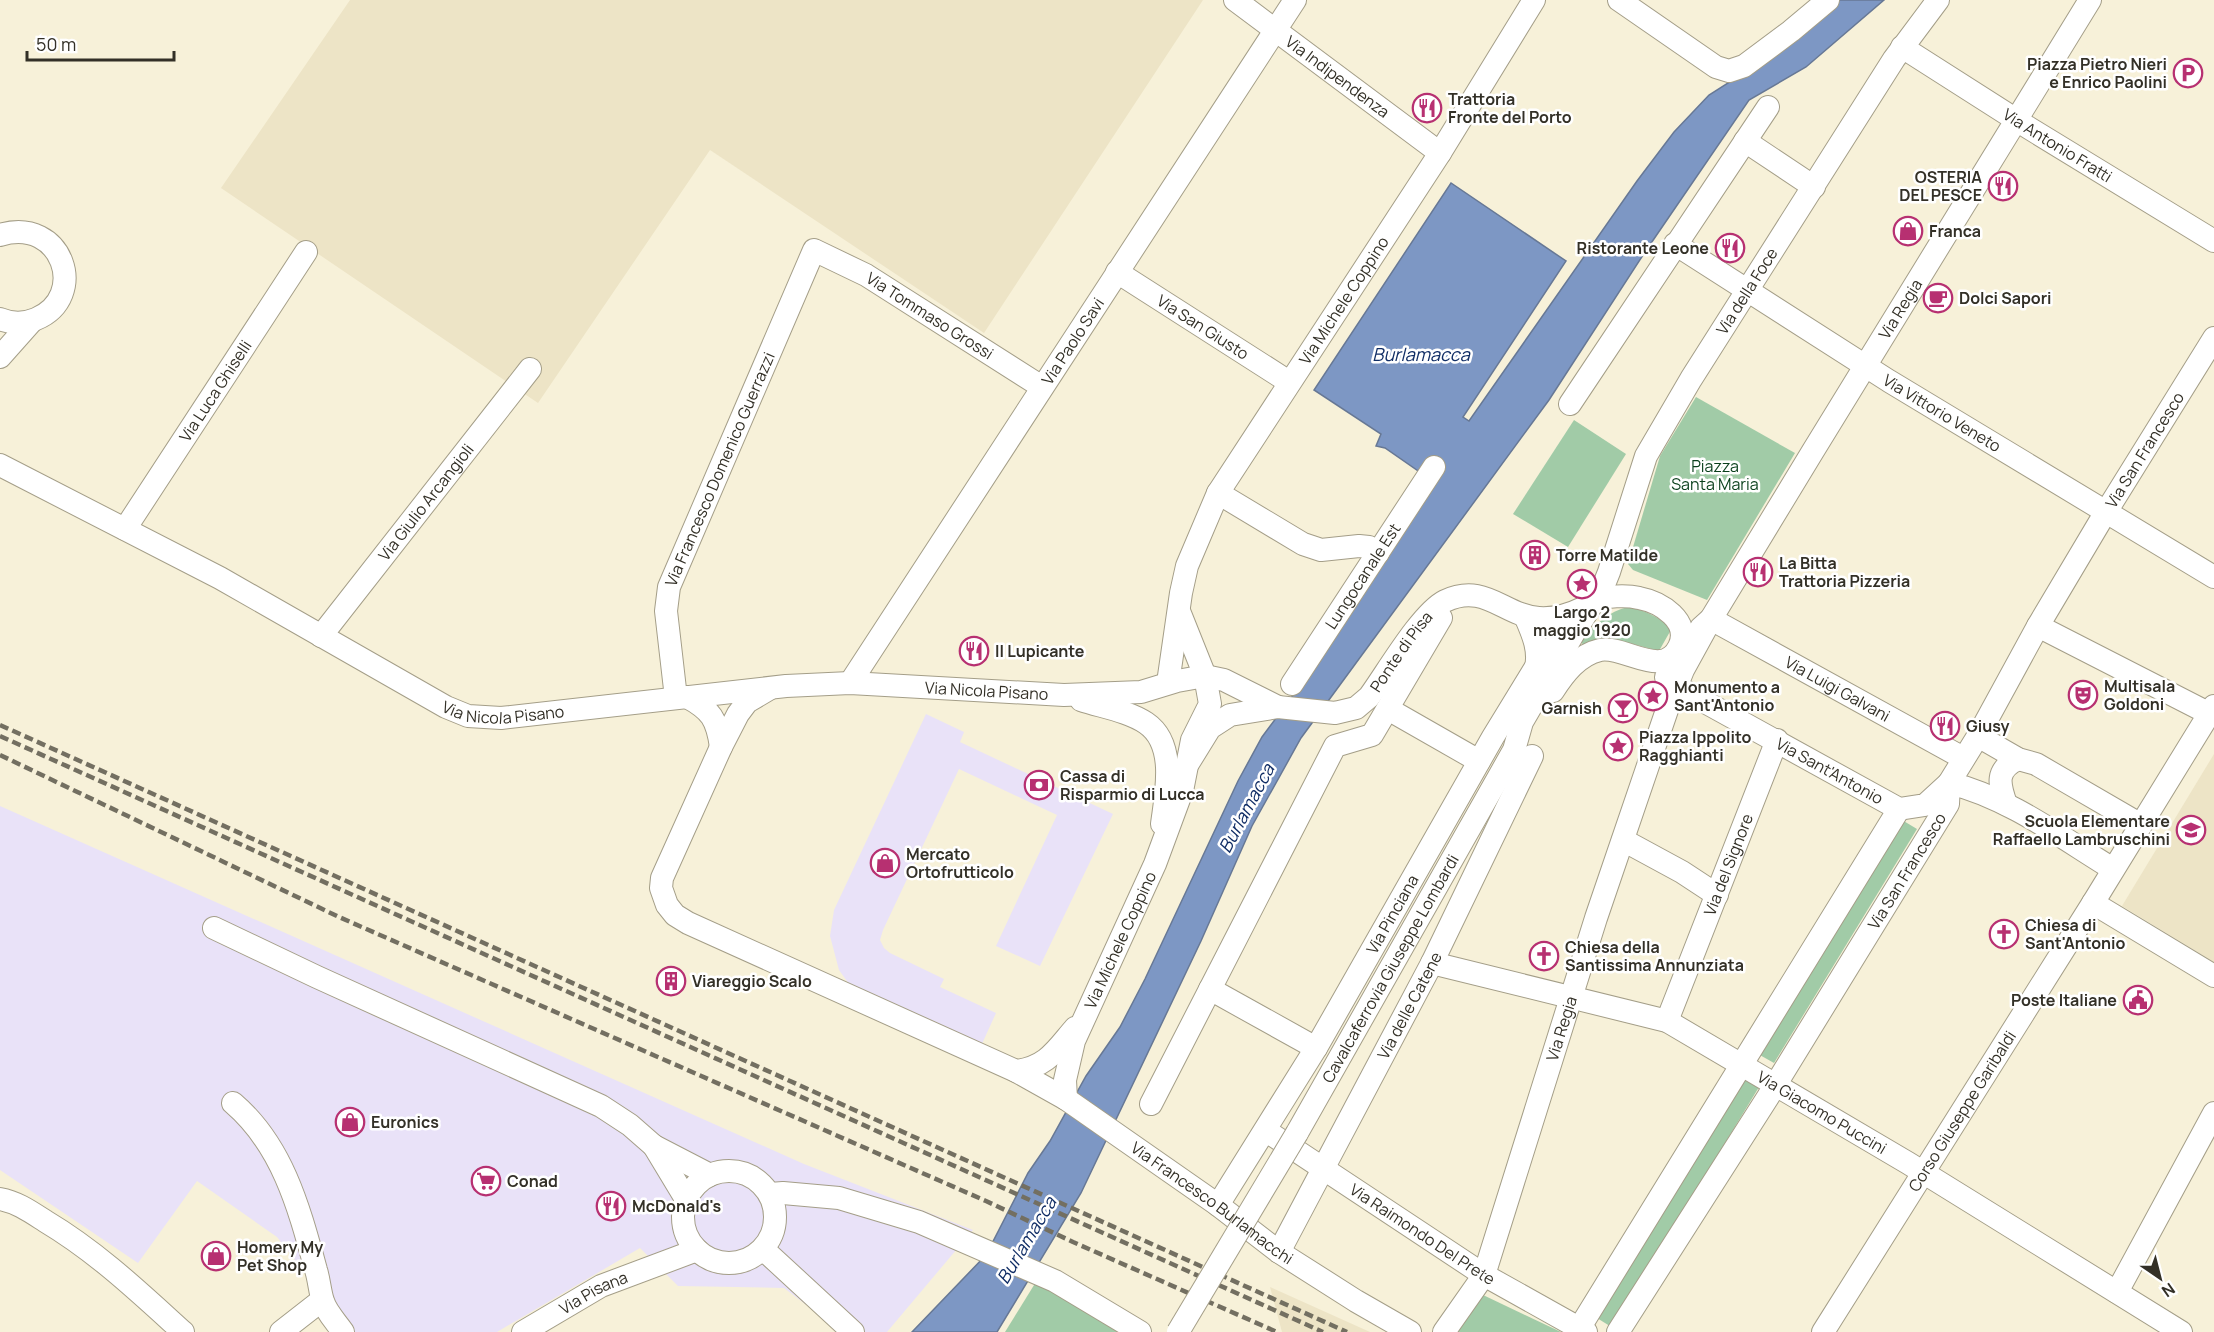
<svg xmlns="http://www.w3.org/2000/svg" width="2214" height="1332" font-family="Manrope,sans-serif">
<rect width="100%" height="100%" fill="#f7f1d9"/>
<g fill="#e9e2f8">
<polygon points="926,714 964,732 960,742 1113,814 1040,966 996,946 1057,815 959,769 883,930 880,940 884,948 890,953 944,979 940,987 996,1013 981,1046 849,984 839,970 830,936 834,910"/>
<polygon points="0,806 804,1164 973,1230 887,1332 842,1332 784,1288 678,1286 640,1248 497,1332 351,1332 277,1237 197,1181 138,1263 0,1170"/>
</g>
<g fill="#ede4c6">
<polygon points="350,0 1203,0 984,333 710,150 538,403 221,188"/>
<polygon points="2214,754 2214,962 2122,906"/>
<polygon points="1270,1287 1370,1332 1282,1332"/>
</g>
<g fill="#a1cba7">
<polygon points="1696,397 1795,453 1707,600 1633,570 1628,564 1660,456"/>
<polygon points="1574,420 1626,454 1568,547 1513,514"/>
<path d="M1628 607C1645 610 1658 617 1672 628L1659 651 1614 639 1583 645 1580 639C1594 626 1609 611 1628 607Z"/>
<polygon points="1902,820 1917,829 1774,1063 1758,1054"/>
<polygon points="1743,1077 1759,1087 1613,1328 1597,1318"/>
<polygon points="1039,1277 1128,1332 1005,1332"/>
<polygon points="1481,1294 1561,1332 1457,1332"/>
</g>
<polygon fill="#7d97c4" stroke="#677895" stroke-width="1.5" points="1837,0 1884,0 1806,67 1749,100 1645,252 1549,400 1301,738 1252,826 1201,941 1081,1193 997,1332 912,1332 986,1255 1028,1173 1050,1141 1086,1076 1120,1027 1145,979 1238,781 1262,737 1329,647 1421,473 1385,448 1376,446 1381,434 1314,390 1451,183 1566,261 1463,417 1469,421 1637,181 1674,132 1709,95 1747,71"/>
<g fill="none" stroke-linecap="round" stroke-linejoin="round">
<g stroke="#a49e88" stroke-width="24">
<g id="minor">
<path id="s1" d="M1235 0 1440 153"/>
<polyline points="1619,0 1716,67 1729,71 1744,66 1791,31 1828,0"/>
<path id="s2" d="M1902 47 2029 128 2214 241"/>
<polyline points="1745,141 1814,187"/>
<path d="M0 235C63 216 89 297 36 319 24 324 12 324 0 319"/>
<path id="s3" d="M1675 244 1889 381 2214 577"/>
<path id="s4" d="M1117 272 1289 382"/>
<polyline points="0,357 32,321"/>
<polyline points="1570,404 1768,107"/>
<path id="s5" d="M0 465 220 578 446 707 468 716 501 718 786 686 850 683 1064 695 1141 692 1177 681 1205 676 1224 680 1278 707"/>
<polyline points="1218,493 1303,544 1321,550 1359,546 1369,547 1378,553"/>
<path id="s6" d="M125 529 306 252"/>
<path d="M1525 616C1533 634 1541 652 1535 672"/>
<polyline points="2038,626 2214,716"/>
<path id="s7" d="M1701 628 1711 619 1963 758"/>
<path id="s8" d="M321 636 530 369"/>
<path id="s9" d="M1666 677 1676 686 1899 809 1925 805 1949 783C2008 797 2062 838 2113 869"/>
<path id="s10" d="M850 683 1295 0"/>
<path id="s11" d="M1168 683 1181 593 1187 566 1218 493 1440 153 1534 0"/>
<path id="s12" d="M1292 684 1434 467"/>
<path id="s13" d="M769 689 747 702 738 714 721 747 662 878 661 888 667 905 675 915 688 923 1016 1071 1066 1099 1218 1205 1279 1252 1356 1301 1410 1332"/>
<path d="M687 697C711 710 717 719 721 747"/>
<path id="s14" d="M676 698 666 611 669 587 814 250 866 275 1042 387"/>
<path d="M1081 700C1102 707 1128 711 1146 723 1177 744 1166 793 1162 824"/>
<polyline points="1388,709 1479,761"/>
<polyline points="1978,736 2018,759 2036,764 2141,825"/>
<path id="s15" d="M1189 762 1210 728 1230 715 1278 707 1335 713 1356 708 1369 697C1386 674 1421 613 1445 601 1485 582 1504 616 1539 618 1555 619 1569 615 1583 608 1586 606 1590 602 1594 600 1606 596 1627 595 1639 598 1660 602 1692 621 1679 647 1663 680 1624 645 1600 650 1578 655 1564 674 1553 691"/>
<path d="M2006 804C1999 784 1995 770 2018 759"/>
<polyline points="1623,840 1682,872 1717,895"/>
<polyline points="2093,903 2214,976"/>
<polyline points="214,928 317,977 601,1106 630,1125 654,1146 710,1175"/>
<path id="s16" d="M1432 963 1667 1021 1908 1163 2181 1332"/>
<polyline points="1210,989 1316,1048"/>
<path id="s17" d="M1667 1021 1777 740"/>
<path d="M1016 1071C1047 1067 1056 1050 1075 1028"/>
<path id="s18" d="M1066 1099 1065 1080 1074 1041 1155 864 1182 791 1192 740 1210 704 1205 676 1179 611"/>
<path d="M233 1103C283 1146 299 1208 316 1270 319 1279 320 1293 323 1301 326 1312 337 1323 343 1332"/>
<polyline points="1151,1104 1335,746 1372,735 1441,618"/>
<path id="s19" d="M1297 1133 1514 750 1522 722 1575 631 1603 587 1609 572 1646 456 1691 379 1894 59 1938 0"/>
<path id="s20" d="M1274 1136 1484 1275 1586 1332"/>
<polyline points="654,1146 686,1199"/>
<circle cx="729" cy="1217" r="46"/>
<polyline points="770,1194 783,1193 839,1198 919,1222 1055,1281 1140,1332"/>
<path d="M0 1199C17 1202 31 1212 45 1221 97 1252 139 1292 183 1332"/>
<path id="s21" d="M1218 1205 1316 1048 1493 737 1537 665 1554 646"/>
<polyline points="763,1249 853,1332"/>
<path id="s22" d="M1279 1252 1432 963 1532 756"/>
<polyline points="2117,1292 2214,1113"/>
<polyline points="281,1332 322,1300"/>
<path id="s23" d="M523 1332 601 1286 697 1250"/>
<path id="s24" d="M1444 1332 1484 1275 1596 918 1668 707 1683 670 1711 619 1813 451 2090 0"/>
<polyline points="1577,1332 1899,809"/>
<path id="s25" d="M1618 1332 1768 1097 1948 804 1949 783 1978 736 2038 626 2101 520 2214 338"/>
<path id="s26" d="M1823 1332 2093 903 2214 706"/>
</g>
</g>
<use href="#minor" stroke="#fff" stroke-width="22"/>
<g stroke="#736f61" stroke-width="4.5" stroke-dasharray="9 4.5" stroke-linecap="butt">
<polyline points="0,725 1347,1332"/>
<polyline points="0,736 1323,1332"/>
<polyline points="0,755 339,917 986,1201 1073,1242 1277,1332"/>
</g>
<g stroke="#a49e88" stroke-width="24" stroke-linecap="butt">
<polyline id="minor-bridge" points="1178,1332 1297,1133"/>
</g>
<use href="#minor-bridge" stroke="#fff" stroke-width="22"/>
</g>
<defs>
<g id="parking-ring" transform="scale(1.5)"><circle r="9.5" fill="#fff" stroke="#b73071" stroke-width="1.5"/><path d="M-3.5-5.5H1a3.5 3.5 0 0 1 0 7H-1V5.5H-3.5ZM-1-3.4V-.6H.8a1.4 1.4 0 0 0 0-2.8Z" fill="#b73071"/></g>
<g id="restaurant-ring" transform="scale(1.5)"><circle r="9.5" fill="#fff" stroke="#b73071" stroke-width="1.5"/><path d="M-5-6h1v4h1v-4h1v4h1v-4h1v5L-1.5 .5V6h-2V.5L-5-1ZM5-6V6H3V1.5H1.5Q1.5-4 5-6Z" fill="#b73071"/></g>
<g id="shop-ring" transform="scale(1.5)"><circle r="9.5" fill="#fff" stroke="#b73071" stroke-width="1.5"/><path d="M-5-2.5h2.3a2.7 3.5 0 0 1 5.4 0H5L5.5 6h-11ZM-1.5-2.5h3a1.5 2.3 0 0 0-3 0Z" fill="#b73071"/></g>
<g id="cafe-ring" transform="scale(1.5)"><circle r="9.5" fill="#fff" stroke="#b73071" stroke-width="1.5"/><path d="M-5.5-4.5H6V0H3Q3 3.5 0 3.5H-2.5Q-5.5 3.5-5.5 0ZM3-3.2v2h1.7v-2ZM-6 4.5H4V6H-6Z" fill="#b73071"/></g>
<g id="building-ring" transform="scale(1.5)"><circle r="9.5" fill="#fff" stroke="#b73071" stroke-width="1.5"/><path d="M-4-6H4V6H1V3H-1V6H-4ZM-2.5-4.3h1.7v1.8h-1.7ZM.8-4.3h1.7v1.8H.8ZM-2.5-1h1.7V.8h-1.7ZM.8-1h1.7V.8H.8Z" fill="#b73071"/></g>
<g id="sight-ring" transform="scale(1.5)"><circle r="9.5" fill="#fff" stroke="#b73071" stroke-width="1.5"/><path d="M0-6L1.8-2.2L6-1.7L2.9 1.2L3.7 5.4L0 3.3L-3.7 5.4L-2.9 1.2L-6-1.7L-1.8-2.2Z" fill="#b73071"/></g>
<g id="theatre-ring" transform="scale(1.5)"><circle r="9.5" fill="#fff" stroke="#b73071" stroke-width="1.5"/><path d="M-5-5.5Q0-4 5-5.5V0Q5 5 0 6Q-5 5-5 0ZM-3.3-2.5H-1v1.5H-3.3ZM1-2.5H3.3v1.5H1ZM-2.8 1Q0 5.5 2.8 1Z" fill="#b73071"/></g>
<g id="bar-ring" transform="scale(1.5)"><circle r="9.5" fill="#fff" stroke="#b73071" stroke-width="1.5"/><path d="M-6-5H6L.8 .8V4.5H3.5V6h-7V4.5H-.8V.8Z" fill="#b73071"/></g>
<g id="bank-ring" transform="scale(1.5)"><circle r="9.5" fill="#fff" stroke="#b73071" stroke-width="1.5"/><path d="M-6-4H6V4H-6ZM0-2.3a2.3 2.3 0 1 0 0 4.6a2.3 2.3 0 1 0 0-4.6Z" fill="#b73071"/></g>
<g id="school-ring" transform="scale(1.5)"><circle r="9.5" fill="#fff" stroke="#b73071" stroke-width="1.5"/><path d="M0-5L7-2L0 1L-7-2ZM-4 1L0 2.5L4 1V4Q0 6-4 4Z" fill="#b73071"/></g>
<g id="church-ring" transform="scale(1.5)"><circle r="9.5" fill="#fff" stroke="#b73071" stroke-width="1.5"/><path d="M-1.2-6h2.4v3.5h3.3v2.4h-3.3V6h-2.4V-.1h-3.3v-2.4h3.3Z" fill="#b73071"/></g>
<g id="civic-ring" transform="scale(1.5)"><circle r="9.5" fill="#fff" stroke="#b73071" stroke-width="1.5"/><path d="M-.6-6.5H3V-4.5H.6V-3L4-1V1h2V6H-6V1h2V-1L-.6-3ZM-1.2 2.5V6h2.4V2.5Z" fill="#b73071"/></g>
<g id="supermarket-ring" transform="scale(1.5)"><circle r="9.5" fill="#fff" stroke="#b73071" stroke-width="1.5"/><path d="M-6-5.5h2.5l.6 2H6L4.5 2H-2.5L-4.4-4H-6ZM-1.5 3.2a1.3 1.3 0 1 0 .1 0ZM3 3.2a1.3 1.3 0 1 0 .1 0Z" fill="#b73071"/></g>
</defs>
<g fill-rule="evenodd">
<use href="#parking-ring" x="2188" y="73"/>
<use href="#restaurant-ring" x="1427" y="108"/>
<use href="#restaurant-ring" x="2003" y="186"/>
<use href="#shop-ring" x="1908" y="231"/>
<use href="#restaurant-ring" x="1730" y="248"/>
<use href="#cafe-ring" x="1938" y="298"/>
<use href="#building-ring" x="1535" y="555"/>
<use href="#restaurant-ring" x="1758" y="572"/>
<use href="#sight-ring" x="1582" y="584"/>
<use href="#restaurant-ring" x="974" y="651"/>
<use href="#theatre-ring" x="2083" y="695"/>
<use href="#sight-ring" x="1653" y="696"/>
<use href="#bar-ring" x="1623" y="708"/>
<use href="#restaurant-ring" x="1945" y="726"/>
<use href="#sight-ring" x="1618" y="746"/>
<use href="#bank-ring" x="1039" y="785"/>
<use href="#school-ring" x="2191" y="830"/>
<use href="#shop-ring" x="885" y="863"/>
<use href="#church-ring" x="2004" y="934"/>
<use href="#church-ring" x="1544" y="956"/>
<use href="#building-ring" x="671" y="981"/>
<use href="#civic-ring" x="2138" y="1000"/>
<use href="#shop-ring" x="350" y="1122"/>
<use href="#supermarket-ring" x="486" y="1181"/>
<use href="#restaurant-ring" x="611" y="1206"/>
<use href="#shop-ring" x="216" y="1256"/>
</g>
<g text-anchor="middle" dominant-baseline="central" stroke-width="5" stroke-linejoin="round" paint-order="stroke">
<g font-size="16" font-weight="bold" fill="#333027" stroke="#fff" text-anchor="start">
<text x="2167" y="64" text-anchor="end">Piazza Pietro Nieri<tspan x="2167" dy="18">e Enrico Paolini</tspan></text>
<text x="1448" y="99">Trattoria<tspan x="1448" dy="18">Fronte del Porto</tspan></text>
<text x="1982" y="177" text-anchor="end">OSTERIA<tspan x="1982" dy="18">DEL PESCE</tspan></text>
<text x="1929" y="231">Franca</text>
<text x="1709" y="248" text-anchor="end">Ristorante Leone</text>
<text x="1959" y="298">Dolci Sapori</text>
<text x="1556" y="555">Torre Matilde</text>
<text x="1779" y="563">La Bitta<tspan x="1779" dy="18">Trattoria Pizzeria</tspan></text>
<text x="1582" y="612" text-anchor="middle">Largo 2<tspan x="1582" dy="18">maggio 1920</tspan></text>
<text x="995" y="651">Il Lupicante</text>
<text x="2104" y="686">Multisala<tspan x="2104" dy="18">Goldoni</tspan></text>
<text x="1674" y="687">Monumento a<tspan x="1674" dy="18">Sant'Antonio</tspan></text>
<text x="1602" y="708" text-anchor="end">Garnish</text>
<text x="1966" y="726">Giusy</text>
<text x="1639" y="737">Piazza Ippolito<tspan x="1639" dy="18">Ragghianti</tspan></text>
<text x="1060" y="776">Cassa di<tspan x="1060" dy="18">Risparmio di Lucca</tspan></text>
<text x="2170" y="821" text-anchor="end">Scuola Elementare<tspan x="2170" dy="18">Raffaello Lambruschini</tspan></text>
<text x="906" y="854">Mercato<tspan x="906" dy="18">Ortofrutticolo</tspan></text>
<text x="2025" y="925">Chiesa di<tspan x="2025" dy="18">Sant'Antonio</tspan></text>
<text x="1565" y="947">Chiesa della<tspan x="1565" dy="18">Santissima Annunziata</tspan></text>
<text x="692" y="981">Viareggio Scalo</text>
<text x="2117" y="1000" text-anchor="end">Poste Italiane</text>
<text x="371" y="1122">Euronics</text>
<text x="507" y="1181">Conad</text>
<text x="632" y="1206">McDonald's</text>
<text x="237" y="1247">Homery My<tspan x="237" dy="18">Pet Shop</tspan></text>
</g>
<g font-size="16" fill="#333027" stroke="#fff">
<text stroke="none"><textPath href="#s1" startOffset="128">Via Indipendenza</textPath></text>
<text stroke="none"><textPath href="#s2" startOffset="184">Via Antonio Fratti</textPath></text>
<text stroke="none"><textPath href="#s19" startOffset="958">Via della Foce</textPath></text>
<text stroke="none"><textPath href="#s11" startOffset="428">Via Michele Coppino</textPath></text>
<text stroke="none"><textPath href="#s24" startOffset="1128">Via Regia</textPath></text>
<text stroke="none"><textPath href="#s14" startOffset="612">Via Tommaso Grossi</textPath></text>
<text stroke="none"><textPath href="#s4" startOffset="102">Via San Giusto</textPath></text>
<text stroke="none"><textPath href="#s10" startOffset="408">Via Paolo Savi</textPath></text>
<text stroke="none"><textPath href="#s6" startOffset="165">Via Luca Ghiselli</textPath></text>
<text stroke="none"><textPath href="#s3" startOffset="316">Via Vittorio Veneto</textPath></text>
<text stroke="none"><textPath href="#s25" startOffset="1030">Via San Francesco</textPath></text>
<text stroke="none"><textPath href="#s14" startOffset="240">Via Francesco Domenico Guerrazzi</textPath></text>
<text stroke="none"><textPath href="#s8" startOffset="170">Via Giulio Arcangioli</textPath></text>
<text stroke="none"><textPath href="#s12" startOffset="129">Lungocanale Est</textPath></text>
<text stroke="none"><textPath href="#s15" startOffset="264">Ponte di Pisa</textPath></text>
<text stroke="none"><textPath href="#s7" startOffset="158">Via Luigi Galvani</textPath></text>
<text stroke="none"><textPath href="#s5" startOffset="1052">Via Nicola Pisano</textPath></text>
<text stroke="none"><textPath href="#s5" startOffset="566">Via Nicola Pisano</textPath></text>
<text stroke="none"><textPath href="#s9" startOffset="189">Via Sant'Antonio</textPath></text>
<text stroke="none"><textPath href="#s17" startOffset="168">Via del Signore</textPath></text>
<text stroke="none"><textPath href="#s25" startOffset="544">Via San Francesco</textPath></text>
<text stroke="none"><textPath href="#s21" startOffset="339">Via Pinciana</textPath></text>
<text stroke="none"><textPath href="#s18" startOffset="170">Via Michele Coppino</textPath></text>
<text stroke="none"><textPath href="#s19" startOffset="189">Cavalcaferrovia Giuseppe Lombardi</textPath></text>
<text stroke="none"><textPath href="#s22" startOffset="279">Via delle Catene</textPath></text>
<text stroke="none"><textPath href="#s24" startOffset="328">Via Regia</textPath></text>
<text stroke="none"><textPath href="#s26" startOffset="261">Corso Giuseppe Garibaldi</textPath></text>
<text stroke="none"><textPath href="#s16" startOffset="422">Via Giacomo Puccini</textPath></text>
<text stroke="none"><textPath href="#s13" startOffset="874">Via Francesco Burlamacchi</textPath></text>
<text stroke="none"><textPath href="#s20" startOffset="178">Via Raimondo Del Prete</textPath></text>
<text stroke="none"><textPath href="#s23" startOffset="81">Via Pisana</textPath></text>
</g>
<g font-size="16" fill="#093f1b" stroke="#fff">
<text x="1715" y="466">Piazza<tspan x="1715" dy="18">Santa Maria</tspan></text>
</g>
<g font-size="18" font-style="italic" fill="#102d65" stroke="#fff">
<text x="1421" y="354">Burlamacca</text>
<text transform="translate(1246 808) rotate(-62)">Burlamacca</text>
<text transform="translate(1026 1240) rotate(-59)">Burlamacca</text>
</g>
</g>
<g transform="translate(2160 1278) rotate(145)" stroke="#ffffff" stroke-width="4.5" paint-order="stroke">
<path d="M0-4.5L10 22L0 15L-10 22Z" fill="#333027"/>
<text y="-9" font-size="16" font-weight="bold" text-anchor="middle" fill="#333027">N</text>
</g>
<path d="M27 51v9h147v-9" fill="none" stroke="#333027" stroke-width="3"/>
<text x="36" y="51" font-size="18" fill="#333027" stroke="#ffffff" stroke-width="4.5" paint-order="stroke">50 m</text>
</svg>
